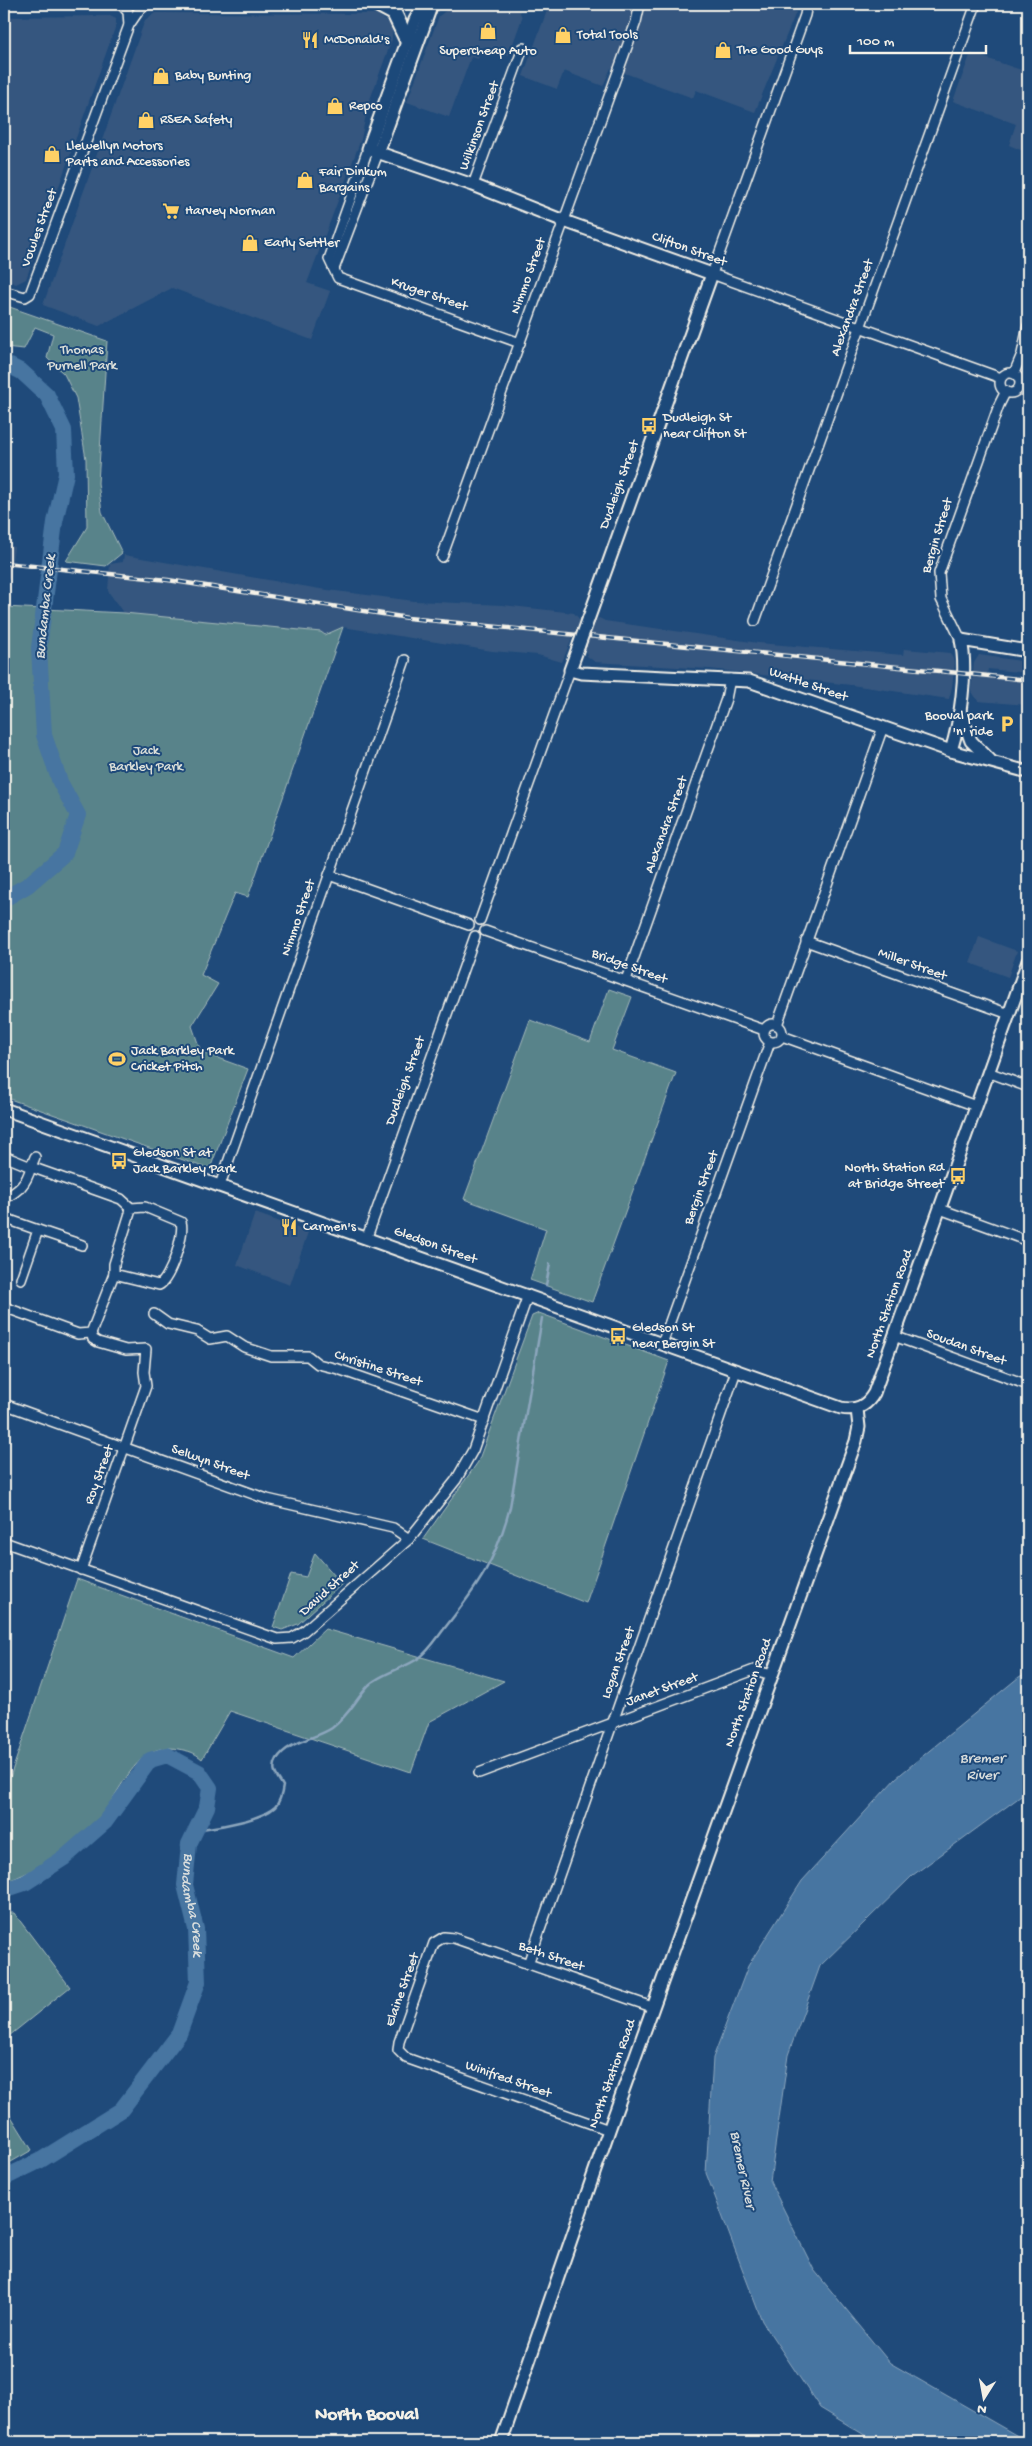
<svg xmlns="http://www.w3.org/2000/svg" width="1032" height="2446" font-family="'Gochi Hand',sans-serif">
<rect width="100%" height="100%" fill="#1f4a7a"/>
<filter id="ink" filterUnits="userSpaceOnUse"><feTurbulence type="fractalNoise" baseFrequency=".02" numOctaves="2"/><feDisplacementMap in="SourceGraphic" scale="10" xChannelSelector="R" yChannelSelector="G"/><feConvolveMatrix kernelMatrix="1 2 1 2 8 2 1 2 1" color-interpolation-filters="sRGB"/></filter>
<g filter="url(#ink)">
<g fill="#36577f">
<polygon points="783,7 796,12 755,112 696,90 693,98 611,68 603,86 564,71 557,89 523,76 548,8"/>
<polygon points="448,9 519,10 522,18 509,55 483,46 478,59 471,57 449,117 407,102 439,16"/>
<polygon points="155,13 377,14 392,26 392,39 368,105 361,139 307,283 330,291 312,340 172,288 99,326 43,305 145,20"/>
<polygon points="110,16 116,19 116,25 26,279 16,284 4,279 4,17"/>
<polygon points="1028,52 1028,153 1009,145 1016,124 953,101 971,53 1021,70"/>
<polygon points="4,543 14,547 10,578 4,582"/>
<polygon points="124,555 320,589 414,601 502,605 574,613 580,620 562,662 538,655 492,651 343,627 325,635 124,614 108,591 110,564 123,562"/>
<polygon points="599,618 605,621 758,643 903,655 904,649 950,653 955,663 952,687 949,699 851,685 710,669 595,662 587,656 585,645 593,622"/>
<polygon points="979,655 1028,662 1028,673 988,669 987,674 1028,678 1028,705 978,701 971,690 974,663"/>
<polygon points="979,937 1017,951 1008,977 970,963"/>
<polygon points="255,1213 308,1232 290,1285 237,1265"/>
</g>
<g fill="#58838a" stroke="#a6bab9">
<polygon points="4,305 107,341 98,483 102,512 122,553 106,566 66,561 87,527 86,459 76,398 64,374 47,358 53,334 35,327 24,349 4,347"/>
<polygon points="4,607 124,613 321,632 325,635 343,627 248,897 235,893 201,975 218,984 192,1026 201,1052 248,1069 211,1166 206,1168 4,1097 4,867 7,865 4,841"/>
<polygon points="609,989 632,997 612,1050 676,1073 592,1302 530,1280 546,1229 464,1199 530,1020 590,1042"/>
<polygon points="539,1313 669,1361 586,1603 423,1539 478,1462 532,1316"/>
<polygon points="315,1553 342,1584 298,1624 282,1630 273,1627 291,1574 306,1577"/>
<path d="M77 1579 294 1658 325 1629 504 1681 429 1722 411 1772 230 1711 202 1759C194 1752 189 1751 178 1749 136 1740 122 1792 98 1819 76 1844 35 1873 4 1882V1795Z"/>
<polygon points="4,1913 14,1913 70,1987 4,2040"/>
<polygon points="4,2105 32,2150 4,2166"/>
</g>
<polygon fill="#4674a1" stroke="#8ca6bd" points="1028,1672 1028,1791 913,1875 820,1966 788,2055 770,2182 814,2270 890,2363 1028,2442 876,2442 820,2408 762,2321 706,2173 713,2058 748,1966 802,1881 896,1778 1019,1677"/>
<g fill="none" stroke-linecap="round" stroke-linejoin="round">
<g stroke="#8ca6bd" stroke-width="2.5">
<polyline points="546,1285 550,1264"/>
<path d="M196 1830C215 1827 260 1821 275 1807 280 1802 282 1793 283 1786 278 1777 270 1771 277 1759 288 1741 316 1739 332 1728 351 1713 355 1700 369 1685 380 1674 405 1668 419 1658 429 1651 437 1638 444 1629 478 1586 496 1561 510 1507L542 1318"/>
</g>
<g stroke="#4674a1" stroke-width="16">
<polyline points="4,363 22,372 47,395 64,430 66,474 55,522 39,648 44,735 60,782 78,815 65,853 28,885 4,899"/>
<path id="s1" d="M4 1890 25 1883 64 1858 105 1822 150 1760 167 1755 199 1772 210 1788 207 1807 189 1844 185 1885 196 1929 198 1982 179 2034 121 2110 41 2160 4 2178"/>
</g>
<g stroke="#f4f1e8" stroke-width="12">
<g id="minor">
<polyline points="121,4 128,12 129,25"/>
<polyline points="807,4 805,15 712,274 1001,378"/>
<polyline points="368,149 329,259 338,278 520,343"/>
<polyline points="473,185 523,48"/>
<polyline points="334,269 378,153"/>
<polyline points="4,291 25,297 30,294 129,25 140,9 147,4"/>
<polyline points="1014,373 1022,354 1028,326"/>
<circle cx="1010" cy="383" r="10"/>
<polyline points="442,557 636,22 640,4"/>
<polyline points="755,621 976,4"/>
<polyline points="961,640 941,599 939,573 999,405 1006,391"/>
<polyline points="329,875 469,925"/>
<polyline points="480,920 570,670"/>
<polyline points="485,931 764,1030"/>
<polyline points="806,941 1009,1014"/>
<polyline points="626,980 726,699 730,679"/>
<circle cx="773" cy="1033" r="9"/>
<polyline points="777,1025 883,727"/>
<polyline points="782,1036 976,1106"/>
<polyline points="988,1072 1028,1087"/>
<path d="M4 1156 31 1167C26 1185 19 1190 4 1199"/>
<path d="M35 1157 31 1167 121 1199 131 1208 130 1213 114 1264V1274L159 1285C170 1280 185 1234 181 1222L145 1207 131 1208"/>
<polyline points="220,1185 405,660"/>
<polyline points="940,1209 1028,1241"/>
<polyline points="4,1218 38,1230 21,1279"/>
<polyline points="38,1230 82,1245"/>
<polyline points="367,1237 475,936"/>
<polyline points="4,1307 78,1334 91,1333 114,1274"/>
<polyline points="154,1314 168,1324 197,1331 210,1339 227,1336 244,1347 271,1356 308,1356 318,1364 338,1369 484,1420"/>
<polyline points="894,1336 1028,1385"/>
<polyline points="662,1344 770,1042"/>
<polyline points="4,1404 267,1499 393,1528 409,1539"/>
<polyline points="4,1542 277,1639 292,1638 304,1631 409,1539 456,1480 473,1450 528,1295"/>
<polyline points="81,1570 146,1386 144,1372 146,1349 126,1350 98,1342 93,1339 91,1333"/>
<polyline points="479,1773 754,1670 772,1675"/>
<polyline points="528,1964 736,1371"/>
<polyline points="609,2130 406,2058 398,2050 399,2042 434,1943 444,1937 454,1938 652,2007"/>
</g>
</g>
<g stroke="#f4f1e8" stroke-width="15">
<g id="tertiary">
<polyline points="424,4 415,20 368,149 473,185 564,221 712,274 588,620"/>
<polyline points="378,153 432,4"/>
<polyline points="579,645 570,670 581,673 749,681 951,751 1028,772"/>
<polyline points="960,711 971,741 990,760"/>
<path d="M951 751C960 721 968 671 961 640L1028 651"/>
<path d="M4 1109 841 1408C856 1411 866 1407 874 1393L1028 961"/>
<polyline points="501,2442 609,2130 856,1441 859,1427 857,1409"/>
</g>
</g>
<g stroke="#f4f1e8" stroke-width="18">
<polyline id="primary" points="377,4 394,13 407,40"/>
</g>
<use href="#minor" stroke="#1f4a7a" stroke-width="9"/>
<use href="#tertiary" stroke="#1f4a7a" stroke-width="11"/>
<use href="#primary" stroke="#1f4a7a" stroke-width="14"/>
<g stroke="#f4f1e8" stroke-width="4.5">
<polyline id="rail" points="4,563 168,580 408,618 1028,680"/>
</g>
<use href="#rail" stroke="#1f4a7a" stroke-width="2.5" stroke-dasharray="8" stroke-linecap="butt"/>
<g stroke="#f4f1e8" stroke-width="15" stroke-linecap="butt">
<polyline id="tertiary-bridge" points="579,645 588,620"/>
</g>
<use href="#tertiary-bridge" stroke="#1f4a7a" stroke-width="11"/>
</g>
</g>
<defs>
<g id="shop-bare" transform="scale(1.35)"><path d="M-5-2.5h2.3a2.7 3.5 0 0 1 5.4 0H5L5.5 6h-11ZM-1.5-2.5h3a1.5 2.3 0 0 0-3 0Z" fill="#ffd166" stroke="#1f4a7a" stroke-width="2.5" paint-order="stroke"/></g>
<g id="restaurant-bare" transform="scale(1.35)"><path d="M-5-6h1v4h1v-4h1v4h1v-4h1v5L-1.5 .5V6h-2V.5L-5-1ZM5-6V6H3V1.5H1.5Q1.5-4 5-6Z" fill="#ffd166" stroke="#1f4a7a" stroke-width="2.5" paint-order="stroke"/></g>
<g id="supermarket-bare" transform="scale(1.35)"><path d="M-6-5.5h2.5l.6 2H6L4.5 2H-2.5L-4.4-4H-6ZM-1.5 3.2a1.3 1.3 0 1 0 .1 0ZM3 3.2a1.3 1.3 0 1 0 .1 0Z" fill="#ffd166" stroke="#1f4a7a" stroke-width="2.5" paint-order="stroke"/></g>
<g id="bus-bare" transform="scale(1.35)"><path d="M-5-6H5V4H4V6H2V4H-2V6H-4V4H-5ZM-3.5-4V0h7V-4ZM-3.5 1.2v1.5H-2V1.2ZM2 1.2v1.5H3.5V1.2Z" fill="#ffd166" stroke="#1f4a7a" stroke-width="2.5" paint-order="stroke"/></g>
<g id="parking-bare" transform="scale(1.35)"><path d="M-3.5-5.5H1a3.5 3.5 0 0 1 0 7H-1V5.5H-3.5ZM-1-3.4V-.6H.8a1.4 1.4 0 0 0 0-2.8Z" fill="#ffd166" stroke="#1f4a7a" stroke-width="2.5" paint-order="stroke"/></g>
<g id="stadium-bare" transform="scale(1.35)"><path d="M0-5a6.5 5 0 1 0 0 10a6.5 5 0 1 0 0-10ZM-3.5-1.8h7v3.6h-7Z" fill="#ffd166" stroke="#1f4a7a" stroke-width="2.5" paint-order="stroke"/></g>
</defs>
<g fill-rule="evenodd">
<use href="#shop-bare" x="488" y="31"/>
<use href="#shop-bare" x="563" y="35"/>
<use href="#restaurant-bare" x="310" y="40"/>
<use href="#shop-bare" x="723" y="50"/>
<use href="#shop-bare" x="161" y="76"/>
<use href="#shop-bare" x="335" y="106"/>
<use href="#shop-bare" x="146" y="120"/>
<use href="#shop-bare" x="52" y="154"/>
<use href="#shop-bare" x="305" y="180"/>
<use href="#supermarket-bare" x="171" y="211"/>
<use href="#shop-bare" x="250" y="243"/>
<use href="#bus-bare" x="649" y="426"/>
<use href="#parking-bare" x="1007" y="724"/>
<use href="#stadium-bare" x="117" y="1059"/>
<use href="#bus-bare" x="119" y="1161"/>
<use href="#bus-bare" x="958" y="1176"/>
<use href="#restaurant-bare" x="289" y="1227"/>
<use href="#bus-bare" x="618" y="1336"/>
</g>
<g text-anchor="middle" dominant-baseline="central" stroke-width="4" stroke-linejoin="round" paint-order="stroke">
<g font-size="14" fill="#f4f1e8" stroke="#1f4a7a" text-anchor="start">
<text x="577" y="35">Total Tools</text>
<text x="324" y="40">McDonald's</text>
<text x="737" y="50">The Good Guys</text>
<text x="488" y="51" text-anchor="middle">Supercheap Auto</text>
<text x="175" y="76">Baby Bunting</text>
<text x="349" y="106">Repco</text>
<text x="160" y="120">RSEA Safety</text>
<text x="66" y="146">Llewellyn Motors<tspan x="66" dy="16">Parts and Accessories</tspan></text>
<text x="319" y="172">Fair Dinkum<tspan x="319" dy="16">Bargains</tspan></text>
<text x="185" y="211">Harvey Norman</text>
<text x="264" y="243">Early Settler</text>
<text x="663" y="418">Dudleigh St<tspan x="663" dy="16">near Clifton St</tspan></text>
<text x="993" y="716" text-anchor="end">Booval park<tspan x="993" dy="16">'n' ride</tspan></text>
<text x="131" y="1051">Jack Barkley Park<tspan x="131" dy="16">Cricket Pitch</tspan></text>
<text x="133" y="1153">Gledson St at<tspan x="133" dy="16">Jack Barkley Park</tspan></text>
<text x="944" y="1168" text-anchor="end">North Station Rd<tspan x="944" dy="16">at Bridge Street</tspan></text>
<text x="303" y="1227">Carmen's</text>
<text x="632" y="1328">Gledson St<tspan x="632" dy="16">near Bergin St</tspan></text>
</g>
<g font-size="14" fill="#f4f1e8" stroke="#1f4a7a">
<text transform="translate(480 126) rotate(-70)">Wilkinson Street</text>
<text transform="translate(40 228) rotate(-70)">Vowles Street</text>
<text transform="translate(689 250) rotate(20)">Clifton Street</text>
<text transform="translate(529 276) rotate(-70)">Nimmo Street</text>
<text transform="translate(429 295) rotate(19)">Kruger Street</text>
<text transform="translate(853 308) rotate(-70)">Alexandra Street</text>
<text transform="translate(620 485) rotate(-70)">Dudleigh Street</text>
<text transform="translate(938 536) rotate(-73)">Bergin Street</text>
<text transform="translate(808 685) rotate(19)">Wattle Street</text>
<text transform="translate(667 825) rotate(-70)">Alexandra Street</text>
<text transform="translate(299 918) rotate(-71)">Nimmo Street</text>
<text transform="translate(912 965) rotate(20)">Miller Street</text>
<text transform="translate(629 967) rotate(20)">Bridge Street</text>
<text transform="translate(406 1081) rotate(-70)">Dudleigh Street</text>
<text transform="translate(702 1188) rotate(-70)">Bergin Street</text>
<text transform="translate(435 1246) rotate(20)">Gledson Street</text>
<text transform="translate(890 1304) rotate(-70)">North Station Road</text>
<text transform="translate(966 1348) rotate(20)">Soudan Street</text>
<text transform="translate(378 1369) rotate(18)">Christine Street</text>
<text transform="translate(210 1463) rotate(20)">Selwyn Street</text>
<text transform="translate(100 1475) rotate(-70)">Roy Street</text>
<text transform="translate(330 1589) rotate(-42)">David Street</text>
<text transform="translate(619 1663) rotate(-70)">Logan Street</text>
<text transform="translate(662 1690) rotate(-20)">Janet Street</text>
<text transform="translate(749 1693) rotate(-70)">North Station Road</text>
<text transform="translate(551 1957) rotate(19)">Beth Street</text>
<text transform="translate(403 1990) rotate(-70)">Elaine Street</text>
<text transform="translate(613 2074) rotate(-70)">North Station Road</text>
<text transform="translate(508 2080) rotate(19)">Winifred Street</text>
</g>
<g font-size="14" fill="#dde0da" stroke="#1f4a7a">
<text x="82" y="350">Thomas<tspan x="82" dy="16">Purnell Park</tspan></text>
<text x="146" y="751">Jack<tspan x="146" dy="16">Barkley Park</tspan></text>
</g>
<g font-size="15" font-style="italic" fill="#dadedd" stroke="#1f4a7a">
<text transform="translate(46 607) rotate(-84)">Bundamba Creek</text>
<text x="982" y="1759">Bremer<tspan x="982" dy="17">River</tspan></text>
<text stroke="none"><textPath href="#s1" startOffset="395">Bundamba Creek</textPath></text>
<text transform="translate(742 2170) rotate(78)">Bremer River</text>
</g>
<g font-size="19" font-weight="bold" fill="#f4f1e8" stroke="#1f4a7a">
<text x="367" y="2415">North Booval</text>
</g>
</g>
<rect width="1032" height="2446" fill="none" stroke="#1f4a7a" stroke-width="20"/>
<rect x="10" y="10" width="1012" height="2426" fill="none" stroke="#f4f1e8" stroke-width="2" filter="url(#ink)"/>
<g transform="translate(984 2398) rotate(191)" stroke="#1f4a7a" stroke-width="4" paint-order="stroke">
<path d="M0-4L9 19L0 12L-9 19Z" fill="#f4f1e8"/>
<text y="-8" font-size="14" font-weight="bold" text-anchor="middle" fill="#f4f1e8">N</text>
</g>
<path d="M850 45v8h136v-8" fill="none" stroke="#f4f1e8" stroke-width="2.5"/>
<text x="857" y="45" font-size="15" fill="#f4f1e8" stroke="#1f4a7a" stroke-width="4" paint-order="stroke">100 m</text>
</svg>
